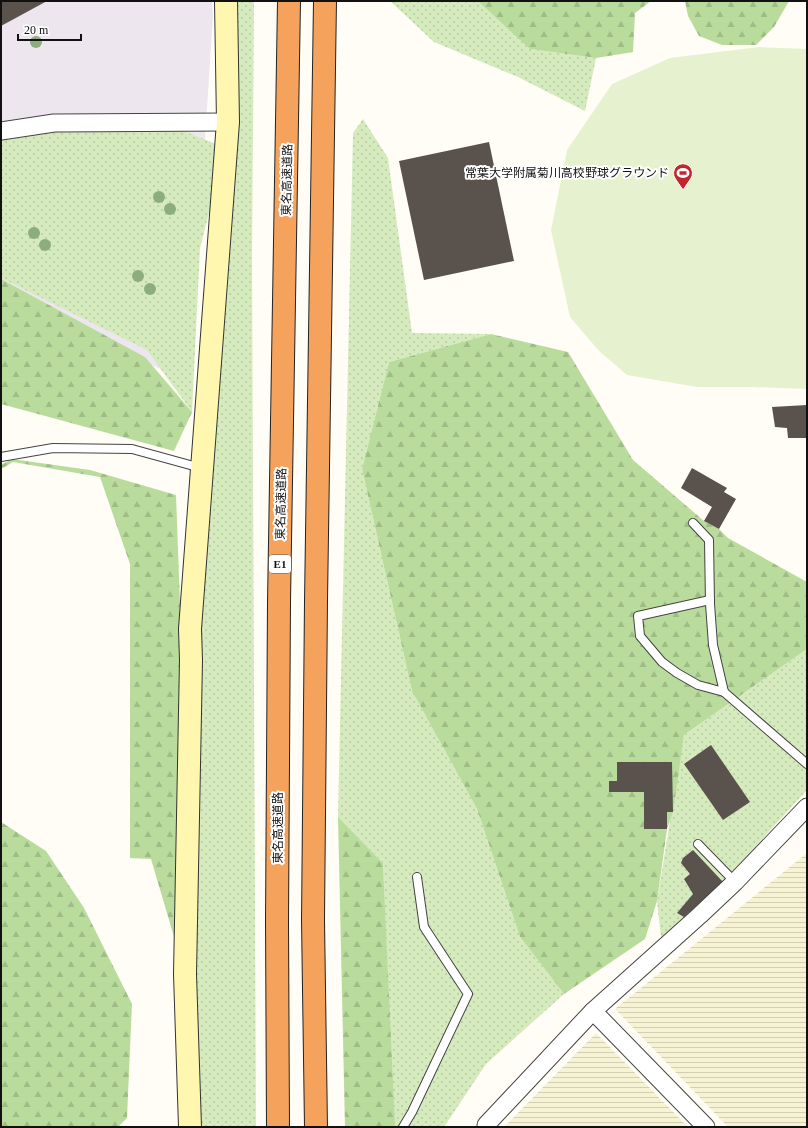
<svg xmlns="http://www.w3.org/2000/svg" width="808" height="1128" font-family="'Times New Roman','Noto Sans JP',serif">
<defs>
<pattern id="farmland-rules" width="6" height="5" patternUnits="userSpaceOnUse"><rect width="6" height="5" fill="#f6f3d4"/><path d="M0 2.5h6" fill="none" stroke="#d2cfb5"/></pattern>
<pattern id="grass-dots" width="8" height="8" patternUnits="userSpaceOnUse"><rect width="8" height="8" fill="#d5ebbd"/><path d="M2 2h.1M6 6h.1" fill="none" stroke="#b6c8a1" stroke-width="1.8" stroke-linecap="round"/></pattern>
<pattern id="forest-firs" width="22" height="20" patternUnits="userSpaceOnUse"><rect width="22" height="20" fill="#b9dc9c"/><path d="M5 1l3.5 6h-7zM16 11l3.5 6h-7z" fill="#9ebc85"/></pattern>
</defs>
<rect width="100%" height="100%" fill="#fffdf5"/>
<polygon fill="#eee6ef" points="1,1 212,1 213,16 189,382 1,297"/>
<g fill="url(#farmland-rules)">
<polygon points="807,853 807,1127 728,1127 615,1009"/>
<polygon points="596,1033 688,1127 503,1127 506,1125"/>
</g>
<g fill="url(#grass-dots)">
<polygon points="224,1 254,1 252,257 256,1127 190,1127 186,889 220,170 200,248 192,412 147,350 1,278 1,135 162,122 221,146"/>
<polygon points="390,1 483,1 530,49 596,58 585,111 518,77 434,42"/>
<polygon points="363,119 388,158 412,333 491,334 389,362 362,469 412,691 477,809 520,937 564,994 486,1064 444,1127 394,1127 383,863 338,817 353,133"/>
<polygon points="807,649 807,790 723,882 661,938 657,901 684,735"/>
</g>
<g fill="url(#forest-firs)">
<polygon points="478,1 651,1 635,13 633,52 596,58 530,49"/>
<polygon points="685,1 789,1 774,27 756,45 722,45 699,36 688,16"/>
<polygon points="1,279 145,357 192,412 174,451 1,404"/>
<polygon points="491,334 568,352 633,460 704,521 719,529 728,538 807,582 807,649 684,735 673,812 667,829 657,901 645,939 564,994 520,937 477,809 412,691 362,469 389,362"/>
<polygon points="12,459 90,470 176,495 190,875 185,974 151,859 130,858 130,564 100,477 13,462 1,469 1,465"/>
<polygon points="338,817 383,863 395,1127 345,1127"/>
<polygon points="1,822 46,851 84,908 132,1004 127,1118 118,1127 1,1127"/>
</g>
<polygon fill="#e6f2cf" points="759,47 807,49 807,389 752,387 697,387 627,375 599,351 570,317 551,230 567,150 612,84 670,58"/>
<g fill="#5a524d">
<polygon points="1,1 47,1 1,26"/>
<polygon points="489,142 514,261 424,280 399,161"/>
<polygon points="807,405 807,438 788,438 787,428 775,427 772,407"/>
<polygon points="692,468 727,488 724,492 736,499 719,529 704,521 712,507 681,488"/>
<polygon points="711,745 750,802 723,820 684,764"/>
<polygon points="617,762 672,762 673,812 667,812 667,829 644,829 644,792 609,792 609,781 617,781"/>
<polygon points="693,850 723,882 684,917 677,913 693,894 684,879 690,874 681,863 683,858"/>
</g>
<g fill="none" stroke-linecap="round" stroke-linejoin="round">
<g stroke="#444" stroke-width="10">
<g id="lane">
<polyline points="1,457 53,448 132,449 201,468"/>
<polyline points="693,523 709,540 710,604 713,645 724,692 807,764"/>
<polyline points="710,600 638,616 640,636 662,662 677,673 698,685 724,692"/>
<polyline points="698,844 735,882"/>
<polyline points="403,1127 412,1112 468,994 424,927 417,877"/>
</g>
</g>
<g stroke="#444" stroke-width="19">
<g id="street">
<polyline points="1,131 54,123 228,122"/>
<polyline points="593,1011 706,1127"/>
<polyline points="486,1125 593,1011 700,915 735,882 807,807"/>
</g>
</g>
<g stroke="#333" stroke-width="24">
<polyline id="secondary" points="190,1127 185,974 191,660 190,629 228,122 226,1"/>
</g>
<g stroke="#222" stroke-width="24">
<g id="highway">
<polyline points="278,1127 277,921 279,602 289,1"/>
<polyline points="316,1127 313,920 316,601 325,1"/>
</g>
</g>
<use href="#lane" stroke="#fff" stroke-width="8"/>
<use href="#street" stroke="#fff" stroke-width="17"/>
<use href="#secondary" stroke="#fff6b0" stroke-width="22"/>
<use href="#highway" stroke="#f5a25d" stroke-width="22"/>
</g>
<g fill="#8dad7f">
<circle cx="36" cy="42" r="6"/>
<circle cx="159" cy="197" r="6"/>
<circle cx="170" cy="209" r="6"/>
<circle cx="34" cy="233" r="6"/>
<circle cx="45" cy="245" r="6"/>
<circle cx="138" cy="276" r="6"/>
<circle cx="150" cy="289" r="6"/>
</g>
<defs>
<g id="stadium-pin" transform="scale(1)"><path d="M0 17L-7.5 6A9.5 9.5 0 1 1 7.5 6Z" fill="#c4262e" stroke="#fff"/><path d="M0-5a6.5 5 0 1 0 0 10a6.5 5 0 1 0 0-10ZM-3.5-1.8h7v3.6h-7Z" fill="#fff"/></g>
</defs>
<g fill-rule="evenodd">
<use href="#stadium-pin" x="683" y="173"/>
</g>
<g text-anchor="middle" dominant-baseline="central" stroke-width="4" stroke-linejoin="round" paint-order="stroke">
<rect fill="#fff" stroke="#585858" stroke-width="1" x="269" y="555" width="22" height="18" rx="3"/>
<g font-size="11" font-weight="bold" fill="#111">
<text x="280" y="564">E1</text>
</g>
<g font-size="12" fill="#111" stroke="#fff" text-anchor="end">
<text x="669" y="173">常葉大学附属菊川高校野球グラウンド</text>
</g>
<g font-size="12" fill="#111" stroke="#fff">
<text transform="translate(287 180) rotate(-89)">東名高速道路</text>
<text transform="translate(281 504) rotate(-89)">東名高速道路</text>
<text transform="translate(278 828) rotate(-90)">東名高速道路</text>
</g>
</g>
<rect width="808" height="1128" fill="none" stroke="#111111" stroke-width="4"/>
<path d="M18 34v6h63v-6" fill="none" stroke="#111111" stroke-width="2"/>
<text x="24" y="34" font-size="12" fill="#111111" stroke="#ffffff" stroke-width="3" paint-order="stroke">20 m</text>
</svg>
